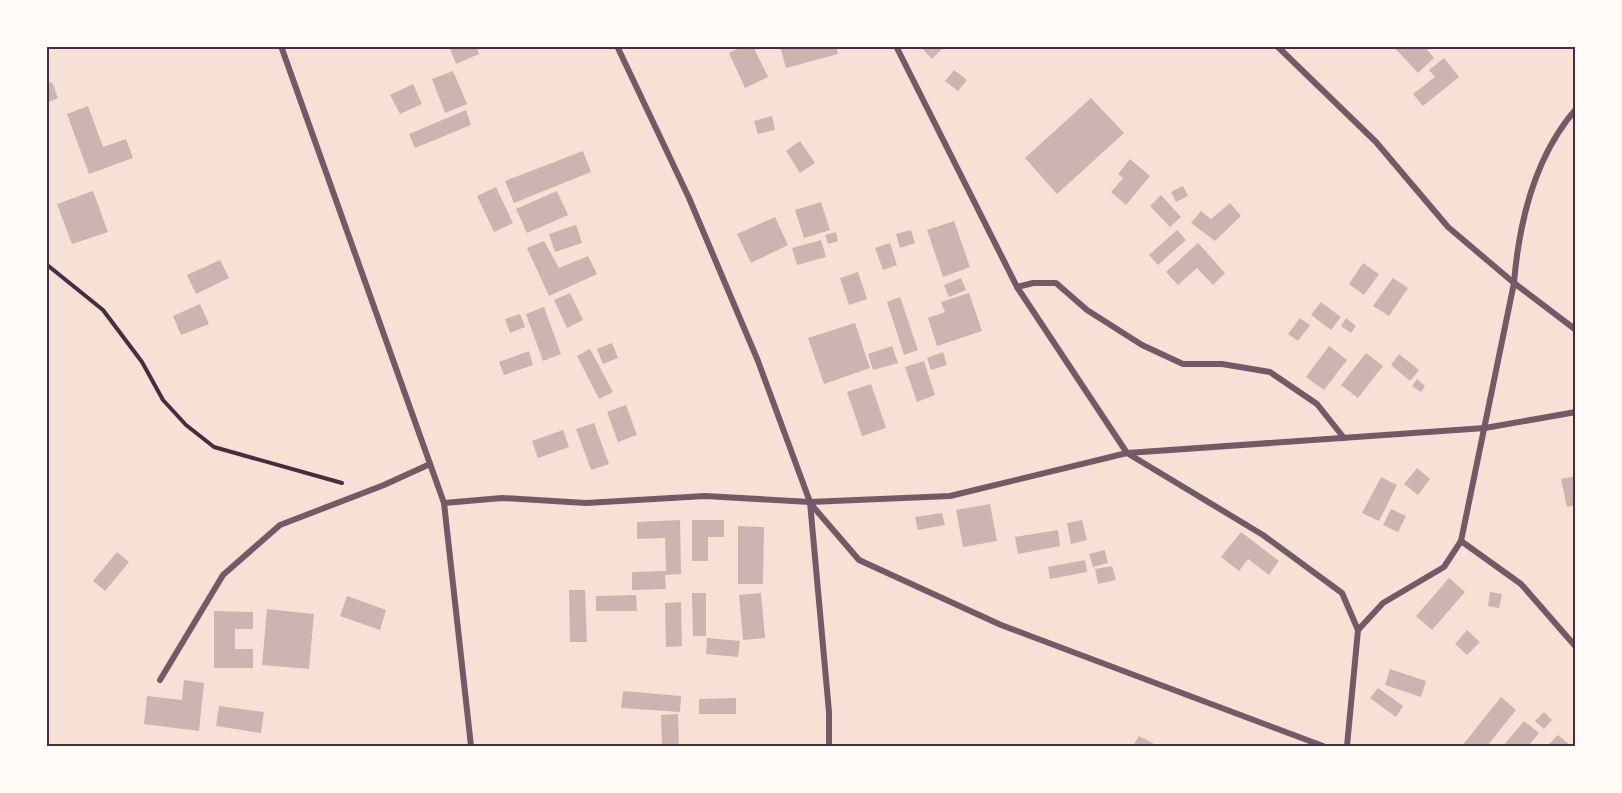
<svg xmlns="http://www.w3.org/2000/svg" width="1622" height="793" font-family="'Fira Sans Condensed',sans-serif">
<rect width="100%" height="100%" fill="#f7e1d7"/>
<g fill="#ccb4b1">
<polygon points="449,46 476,46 479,54 456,64"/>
<polygon points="743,46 753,46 768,77 745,88 729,53"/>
<polygon points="780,46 836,46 838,54 786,68"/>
<polygon points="920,46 945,46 932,59"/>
<polygon points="1393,46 1424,46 1434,58 1418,73"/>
<polygon points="1444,58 1459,77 1423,106 1413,94 1435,77 1429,70"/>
<polygon points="954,70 967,80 958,91 945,81"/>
<polygon points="453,71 467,104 445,113 432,79"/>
<polygon points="52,82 58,98 46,103 46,84"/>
<polygon points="413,84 422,104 400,114 390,95"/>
<polygon points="1091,98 1124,133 1057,194 1025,158"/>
<polygon points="88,106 103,147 126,139 133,158 89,174 67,114"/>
<polygon points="466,110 471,125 415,148 409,134"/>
<polygon points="772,116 775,130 758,134 754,121"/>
<polygon points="800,141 815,163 800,173 786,151"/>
<polygon points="583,151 591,172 514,203 505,181"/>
<polygon points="1130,159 1150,176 1126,205 1111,192 1123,178 1118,174"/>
<polygon points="1183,186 1188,196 1176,202 1171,192"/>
<polygon points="496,187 513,223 494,232 477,196"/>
<polygon points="93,191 108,232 72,244 57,204"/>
<polygon points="557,191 568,215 527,233 516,209"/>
<polygon points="1161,195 1181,217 1170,227 1150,206"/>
<polygon points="821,202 830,230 804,238 795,210"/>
<polygon points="1230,203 1241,216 1215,241 1191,223 1201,211 1211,219"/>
<polygon points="775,217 788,245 751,263 737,234"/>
<polygon points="954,221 970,267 943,277 927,230"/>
<polygon points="576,225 582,243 555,252 549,234"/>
<polygon points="911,230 915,243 900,248 896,234"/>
<polygon points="1177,230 1186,240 1158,265 1149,255"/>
<polygon points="836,232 838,241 828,244 825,235"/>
<polygon points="821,240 826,257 797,265 792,248"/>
<polygon points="544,241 559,268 588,256 597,274 549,296 527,248"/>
<polygon points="890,243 897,265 883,270 875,248"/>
<polygon points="1198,243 1225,273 1213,285 1197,268 1178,285 1166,272"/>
<polygon points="220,260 229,278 196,294 187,275"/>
<polygon points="1363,263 1379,274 1364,295 1349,284"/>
<polygon points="858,272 867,299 849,305 840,278"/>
<polygon points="961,278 966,290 949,297 944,285"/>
<polygon points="1393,278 1408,288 1389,316 1373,306"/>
<polygon points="570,293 583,320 567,328 554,300"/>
<polygon points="969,293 982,331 937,346 928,318 945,312 941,302"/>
<polygon points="900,297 918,350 904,355 887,302"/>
<polygon points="1321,302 1341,317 1331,330 1311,315"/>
<polygon points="200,304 209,324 181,335 173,316"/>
<polygon points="544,307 561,354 543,361 526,314"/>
<polygon points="520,314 525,327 510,333 505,319"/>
<polygon points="1300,318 1310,325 1298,341 1288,334"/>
<polygon points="1346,318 1356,326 1351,333 1341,326"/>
<polygon points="855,323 870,368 824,384 808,338"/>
<polygon points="612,343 618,358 603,364 597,349"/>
<polygon points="892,346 898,363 873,370 868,354"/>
<polygon points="1329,346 1347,360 1324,390 1306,377"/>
<polygon points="590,349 613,392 599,399 577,356"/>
<polygon points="529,351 533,365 504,375 499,362"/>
<polygon points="943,352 947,365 931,370 927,358"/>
<polygon points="1366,353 1383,366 1358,398 1341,385"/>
<polygon points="1399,354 1419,370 1410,381 1391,365"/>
<polygon points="924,361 935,395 917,402 905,367"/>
<polygon points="1417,379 1425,386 1421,392 1412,386"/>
<polygon points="871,384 886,428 862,436 847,392"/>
<polygon points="626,405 637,435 618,442 607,412"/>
<polygon points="594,423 609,464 591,470 576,429"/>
<polygon points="563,430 569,447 538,458 532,441"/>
<polygon points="1417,468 1430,479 1418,495 1404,484"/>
<polygon points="1576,476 1576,505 1567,507 1561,479"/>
<polygon points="1381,477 1397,485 1379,521 1362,513"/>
<polygon points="990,504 997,541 963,547 956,510"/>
<polygon points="1391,509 1406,516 1398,532 1383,525"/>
<polygon points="942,513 945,525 918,530 915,517"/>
<polygon points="680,520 681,574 665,575 666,589 632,590 632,572 666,571 665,538 637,539 637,522"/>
<polygon points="692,520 724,520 724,537 708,537 708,561 692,561"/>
<polygon points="1082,520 1087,540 1071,544 1067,523"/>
<polygon points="738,526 764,527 763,584 738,584"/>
<polygon points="1058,530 1060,546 1018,554 1015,537"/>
<polygon points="1241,532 1279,561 1269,575 1248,559 1239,571 1221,557"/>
<polygon points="1105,550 1108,563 1093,567 1089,554"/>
<polygon points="117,552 129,562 105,591 93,581"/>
<polygon points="1085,560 1087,572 1050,579 1048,567"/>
<polygon points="1112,566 1116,580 1098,584 1095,569"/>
<polygon points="1449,578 1465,592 1432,630 1416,616"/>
<polygon points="569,590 585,590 587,642 570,642"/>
<polygon points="1490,592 1502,594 1499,608 1488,606"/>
<polygon points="692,593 706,593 706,636 693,636"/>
<polygon points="761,593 765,638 743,640 739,595"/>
<polygon points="636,595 637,611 596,611 596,596"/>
<polygon points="347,596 386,610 380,630 340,616"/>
<polygon points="681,602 682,646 666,647 665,603"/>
<polygon points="267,609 314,614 309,669 262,665"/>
<polygon points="214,611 253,612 253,629 235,629 235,649 253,649 253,668 214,668"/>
<polygon points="1467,630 1480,642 1467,655 1455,644"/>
<polygon points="707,638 740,641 738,657 706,654"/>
<polygon points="1390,669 1426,681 1421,697 1385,685"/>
<polygon points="184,680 204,683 199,731 144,724 147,696 182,700"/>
<polygon points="1378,688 1403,706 1396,717 1370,698"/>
<polygon points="623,691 681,696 680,712 621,708"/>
<polygon points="1501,697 1516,710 1487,746 1462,746"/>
<polygon points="736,698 736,714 699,714 699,699"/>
<polygon points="219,706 264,712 261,733 216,726"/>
<polygon points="1544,712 1552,720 1544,729 1535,721"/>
<polygon points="678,714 679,746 662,746 661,715"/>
<polygon points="1524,721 1539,733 1528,746 1503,746"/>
<polygon points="1558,735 1571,746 1547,746"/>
<polygon points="1139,736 1158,746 1133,746"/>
</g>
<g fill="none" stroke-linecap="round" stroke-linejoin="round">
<polyline stroke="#4a2c40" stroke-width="4" points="46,264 103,310 142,362 163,400 186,425 214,447 342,483"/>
<g stroke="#755966" stroke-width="6">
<polyline points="281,46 444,503 471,746"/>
<polyline points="617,46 689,198 758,361 810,502 829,712 829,746"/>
<polyline points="896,46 1017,287 1127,453 1263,535 1342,593 1358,630"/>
<polyline points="1277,46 1376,142 1448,227 1514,283 1576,330"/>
<polyline points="1017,287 1033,283 1056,283 1087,310 1142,345 1183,364 1222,364 1270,372 1317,404 1344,438"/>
<polyline points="444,503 502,498 586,503 705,496 810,502 950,496 1127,453 1485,428 1576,412"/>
<polyline points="810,503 859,560 1001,625 1323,746"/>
<polyline points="1461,541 1521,584 1576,647"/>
<polyline points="160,680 223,575 280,525 384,485 430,464"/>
<path d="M1347 746 1358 630 1383 603 1444 567 1461 541 1514 283C1519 222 1535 156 1576 109"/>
</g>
</g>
<rect width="1622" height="793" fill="none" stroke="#fffaf5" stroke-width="96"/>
<rect x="48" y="48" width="1526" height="697" fill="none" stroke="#4a2c40" stroke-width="2"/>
</svg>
